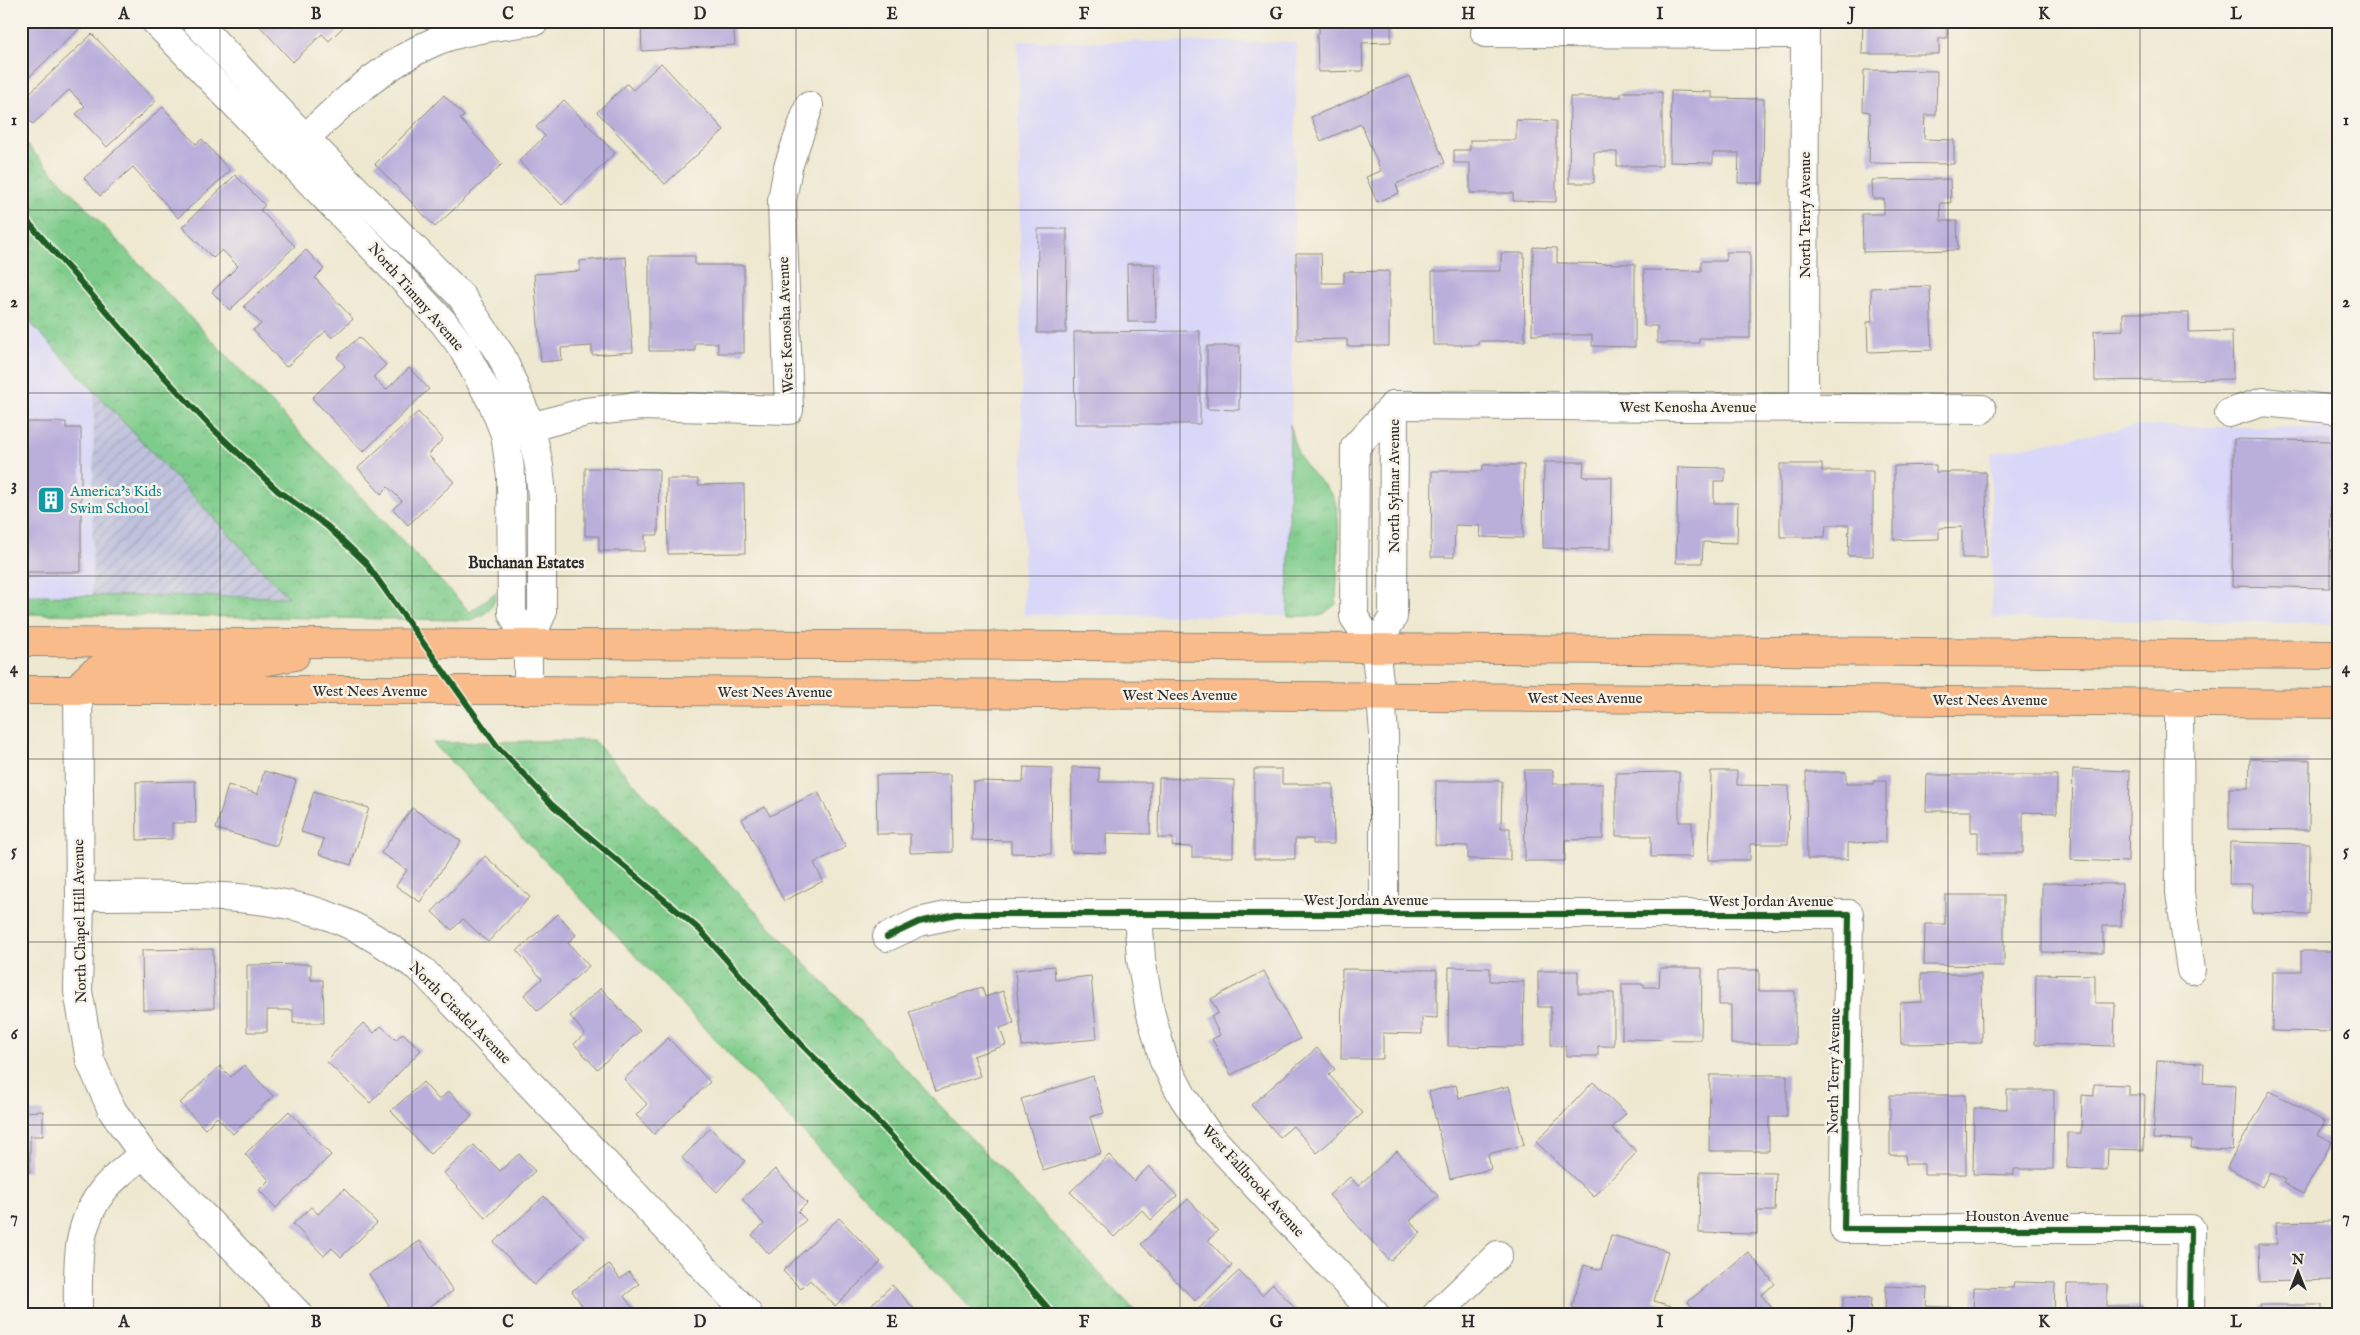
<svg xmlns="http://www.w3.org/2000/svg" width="2360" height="1335" font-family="'IM FELL English',serif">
<defs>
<pattern id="industrial-furrows" width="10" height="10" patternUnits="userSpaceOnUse" patternTransform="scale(1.25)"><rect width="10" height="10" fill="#c0c2dd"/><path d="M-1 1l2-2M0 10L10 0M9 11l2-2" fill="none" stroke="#a5a7be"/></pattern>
<pattern id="grass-tufts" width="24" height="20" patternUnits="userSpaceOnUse" patternTransform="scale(1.25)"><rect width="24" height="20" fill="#7ecc8b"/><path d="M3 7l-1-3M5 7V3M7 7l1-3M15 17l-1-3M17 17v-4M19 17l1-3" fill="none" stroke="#6daf78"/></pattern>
<pattern id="park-crowns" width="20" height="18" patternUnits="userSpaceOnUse" patternTransform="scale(1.25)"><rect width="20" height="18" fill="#7ecc8b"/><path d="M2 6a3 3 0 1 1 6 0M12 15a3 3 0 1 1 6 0" fill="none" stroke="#6daf78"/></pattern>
</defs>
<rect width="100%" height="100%" fill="#f7f3e8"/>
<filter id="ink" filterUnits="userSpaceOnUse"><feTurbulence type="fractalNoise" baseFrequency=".02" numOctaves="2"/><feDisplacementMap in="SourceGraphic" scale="10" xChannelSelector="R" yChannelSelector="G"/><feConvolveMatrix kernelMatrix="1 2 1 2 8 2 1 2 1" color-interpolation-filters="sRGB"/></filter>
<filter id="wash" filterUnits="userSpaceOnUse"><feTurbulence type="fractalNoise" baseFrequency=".0096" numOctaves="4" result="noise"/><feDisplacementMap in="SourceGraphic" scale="20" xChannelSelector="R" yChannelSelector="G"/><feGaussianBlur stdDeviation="1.12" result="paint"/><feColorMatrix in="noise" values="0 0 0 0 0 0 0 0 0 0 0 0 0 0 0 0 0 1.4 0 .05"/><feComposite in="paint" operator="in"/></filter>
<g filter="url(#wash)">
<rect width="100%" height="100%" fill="#eee8d0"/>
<g fill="#d9d7f8">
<polygon points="1018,41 1297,42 1288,616 1024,615"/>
<polygon points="21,313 94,390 92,596 21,595"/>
<polygon points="2136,426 2339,428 2339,624 1992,618 1991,453"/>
</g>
<polygon fill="url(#industrial-furrows)" points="94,390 289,597 92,596"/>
<path fill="url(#grass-tufts)" stroke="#547c5b" d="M1290 424C1293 442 1298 459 1312 473 1320 482 1328 488 1334 499 1343 517 1336 581 1336 604L1321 616H1288Z"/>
<g fill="url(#park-crowns)" stroke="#547c5b">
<path d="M21 139 470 612 496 592C495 609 486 614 471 620L21 614V595L288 597 21 313Z"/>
<polygon points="593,740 1138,1314 976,1314 433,743"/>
</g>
<g id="blocks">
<g fill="#baaedb">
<polygon points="21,21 87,21 21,85"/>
<polygon points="255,21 349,21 329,41 322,34 293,62"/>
<polygon points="641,21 733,21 735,45 642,51"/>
<polygon points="1319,21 1391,21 1391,42 1362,43 1363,71 1318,72 1317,34 1319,34"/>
<polygon points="1863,21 1947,21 1947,38 1939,38 1939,54 1862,54"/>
<polygon points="92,34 156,101 107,147 76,114 85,106 69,90 33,124 21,113 21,101"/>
<polygon points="661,63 724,130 665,184 597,112 627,84 633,90"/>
<polygon points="1864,70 1937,71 1936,115 1925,115 1924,139 1954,140 1954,164 1869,163 1870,112 1863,111"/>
<polygon points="1409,76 1445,163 1396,184 1399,193 1377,202 1366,177 1381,171 1361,124 1321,141 1311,117"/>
<polygon points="1671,91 1712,92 1712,98 1764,99 1763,183 1738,183 1739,153 1713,153 1713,163 1670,162"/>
<polygon points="1621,92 1662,92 1662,166 1617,166 1617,152 1594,152 1594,183 1569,183 1570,97 1621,97"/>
<polygon points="444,95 464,116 460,119 502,164 435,227 375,164"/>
<polygon points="564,100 615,153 562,205 519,161 545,136 536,127"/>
<polygon points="163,107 196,144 202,139 230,171 178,218 133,167 100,196 84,178"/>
<polygon points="1516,120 1556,121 1556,202 1513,201 1513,193 1470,193 1470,163 1454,163 1454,150 1470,150 1470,140 1516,140"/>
<polygon points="235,175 265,205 260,210 295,246 230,310 212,292 238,266 222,250 213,258 182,227"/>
<polygon points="1950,179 1951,203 1940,203 1941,221 1957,221 1958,250 1863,252 1862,214 1884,214 1884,199 1873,199 1872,180"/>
<polygon points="1038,229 1067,229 1066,333 1037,333"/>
<polygon points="1533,247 1557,248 1557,263 1635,264 1635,347 1592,346 1592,335 1532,335"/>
<polygon points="306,250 324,269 315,278 353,319 332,338 326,331 286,367 253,330 261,324 244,306"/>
<polygon points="1726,252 1750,252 1750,338 1699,338 1699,343 1657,343 1657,326 1644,326 1644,270 1701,271 1701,261 1726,261"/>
<polygon points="1296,253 1321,253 1322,283 1344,283 1344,272 1389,271 1389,346 1347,346 1347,339 1297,340"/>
<polygon points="1501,253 1524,253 1525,341 1478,341 1478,345 1433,345 1432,271 1501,271"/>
<polygon points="649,256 695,256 695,265 744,265 744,353 718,353 718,343 695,343 695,351 649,351"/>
<polygon points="626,257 633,352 592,355 592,346 561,348 562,360 541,362 534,274 580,271 580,261"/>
<polygon points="1127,264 1155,264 1156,322 1128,322"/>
<polygon points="1930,286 1932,350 1868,352 1867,322 1872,322 1871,288"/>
<polygon points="2123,313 2189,313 2189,332 2232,331 2233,379 2095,381 2094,331 2123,330"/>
<polygon points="1200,331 1200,424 1075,424 1074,332"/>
<polygon points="359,337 386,365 373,377 386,390 409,368 429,389 363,452 312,398 345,366 337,357"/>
<polygon points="1207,346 1240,346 1239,410 1207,409"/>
<polygon points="418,412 443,439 428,455 454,482 408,525 393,509 402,501 388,487 381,494 358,468"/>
<polygon points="21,422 66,422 66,428 81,428 81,572 21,572"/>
<polygon points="2234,439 2331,441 2330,588 2232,586"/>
<polygon points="1544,462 1584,462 1583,477 1612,477 1611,549 1543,548"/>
<polygon points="1780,464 1822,464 1822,471 1873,471 1873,556 1848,556 1849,525 1826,525 1825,537 1780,537"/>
<polygon points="1483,465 1524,465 1523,538 1480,537 1481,526 1455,525 1454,557 1431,557 1432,471 1482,471"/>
<polygon points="1936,465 1936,472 1986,472 1987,558 1962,558 1962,527 1939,528 1939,539 1894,540 1894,466"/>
<polygon points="1678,467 1725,468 1725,481 1714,481 1714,503 1738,503 1737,543 1703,542 1702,563 1676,563"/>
<polygon points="585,468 659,469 658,535 645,535 645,551 599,551 599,536 585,536"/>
<polygon points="667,479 698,479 698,485 744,484 745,553 668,554"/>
<polygon points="2250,759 2310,760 2309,830 2229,829 2229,788 2249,788"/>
<polygon points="1024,767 1052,768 1051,854 1011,853 1011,841 972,840 973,781 1023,782"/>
<polygon points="1072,767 1099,768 1099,782 1151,782 1150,834 1106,833 1106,853 1071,852"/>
<polygon points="1254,769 1282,769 1282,784 1333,784 1334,844 1313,844 1313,839 1295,839 1295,859 1254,859"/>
<polygon points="2073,769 2130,771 2128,862 2071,860"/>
<polygon points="1524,770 1553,770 1553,784 1603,784 1603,839 1565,840 1565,861 1525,861"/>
<polygon points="264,771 296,780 277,846 216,829 228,785 258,794"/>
<polygon points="1711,771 1737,771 1737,785 1789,786 1788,844 1750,844 1750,860 1709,860"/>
<polygon points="1679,772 1679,822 1692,822 1692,857 1651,857 1651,836 1616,836 1616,773"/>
<polygon points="1806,772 1846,772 1846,784 1874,784 1874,781 1886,781 1886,842 1848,843 1848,859 1807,859"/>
<polygon points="951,774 952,852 910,853 910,834 877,834 876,775"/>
<polygon points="1927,775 2057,775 2057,813 2023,812 2023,853 1978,853 1978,832 1971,832 1971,811 1926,811"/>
<polygon points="1159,778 1234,780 1233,857 1192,857 1192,847 1172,846 1173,838 1158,838"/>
<polygon points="195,781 196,823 172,823 172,839 137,840 136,782"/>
<polygon points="1436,781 1502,781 1501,828 1510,828 1510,860 1468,859 1468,846 1435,845"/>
<polygon points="314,791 369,808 351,865 319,854 324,839 301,832"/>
<polygon points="818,792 846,847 814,863 823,881 784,901 742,819 765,807 770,816"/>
<polygon points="412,808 461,841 420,902 396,886 407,870 381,853"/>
<polygon points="2230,842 2310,844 2309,914 2252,913 2253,884 2229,884"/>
<polygon points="485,856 530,897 488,942 463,919 452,930 432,912"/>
<polygon points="2042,883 2122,884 2121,926 2103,926 2103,953 2042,952"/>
<polygon points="1945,895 2004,895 2004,966 1924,965 1925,924 1945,924"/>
<polygon points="558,914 576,935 568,943 589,966 538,1011 524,995 542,979 517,951"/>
<polygon points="213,949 214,1008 143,1010 142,950"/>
<polygon points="2301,951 2339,951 2339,1032 2272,1031 2273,971 2301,971"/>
<polygon points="311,964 311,980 323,980 324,1023 293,1023 293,1010 267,1010 267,1032 247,1032 247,965"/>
<polygon points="1054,966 1055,980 1091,976 1097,1039 1022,1046 1015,970"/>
<polygon points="1449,967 1490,968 1490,981 1524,982 1523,1047 1448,1046"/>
<polygon points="1660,968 1702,968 1701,1040 1622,1039 1622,984 1644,984 1644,987 1659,987"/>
<polygon points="1342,969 1437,970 1437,1018 1422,1017 1422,1034 1383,1033 1383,1059 1341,1059"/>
<polygon points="1719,970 1759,970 1759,991 1795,991 1795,1044 1731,1044 1731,1005 1719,1005"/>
<polygon points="1264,971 1300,1039 1231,1075 1212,1039 1220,1035 1211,1017 1218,1013 1211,999"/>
<polygon points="1538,971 1578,971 1578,993 1614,993 1614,1046 1598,1046 1598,1056 1566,1056 1566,1046 1551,1046 1551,1007 1538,1007"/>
<polygon points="1921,974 1981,974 1982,1043 1901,1044 1900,1003 1922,1002"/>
<polygon points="2036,974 2095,975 2095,1003 2115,1003 2114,1046 2035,1044"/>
<polygon points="982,987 985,997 1003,991 1014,1023 1000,1028 1006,1045 973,1056 980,1076 936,1091 909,1012"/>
<polygon points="601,988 640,1031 597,1069 574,1044 585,1034 570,1016"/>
<polygon points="363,1023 374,1033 381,1026 396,1040 403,1033 421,1050 370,1103 326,1061"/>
<polygon points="668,1038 710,1082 654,1134 636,1115 647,1104 624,1079"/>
<polygon points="1317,1048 1335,1069 1329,1075 1363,1113 1317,1153 1293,1126 1280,1137 1251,1105"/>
<polygon points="2157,1061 2204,1063 2203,1083 2235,1085 2232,1150 2191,1148 2192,1140 2153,1139"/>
<polygon points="244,1065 273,1096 233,1134 217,1117 205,1129 180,1103 220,1066 231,1077"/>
<polygon points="1710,1075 1787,1075 1787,1117 1769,1117 1769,1151 1709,1151"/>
<polygon points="1093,1076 1104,1113 1090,1117 1101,1153 1043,1171 1021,1099"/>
<polygon points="423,1082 439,1100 449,1091 472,1116 430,1154 391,1111"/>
<polygon points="1593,1082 1626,1113 1612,1128 1637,1152 1594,1197 1536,1142"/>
<polygon points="2094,1084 2128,1085 2128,1095 2145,1095 2143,1150 2108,1149 2107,1170 2067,1168 2067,1133 2081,1133 2082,1095 2094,1096"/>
<polygon points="1456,1085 1459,1098 1509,1086 1524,1145 1488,1154 1491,1169 1450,1179 1429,1092"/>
<polygon points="2007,1090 2054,1090 2053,1169 2014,1169 2014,1175 1973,1174 1974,1108 2007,1109"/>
<polygon points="2270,1091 2325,1122 2318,1134 2332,1142 2303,1194 2283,1183 2285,1180 2270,1172 2262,1187 2227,1167"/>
<polygon points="1890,1095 1965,1095 1966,1174 1924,1174 1924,1164 1906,1164 1905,1155 1890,1155"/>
<polygon points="43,1111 43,1136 30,1136 30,1172 21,1172 21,1112"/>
<polygon points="289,1111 331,1155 276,1208 259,1190 269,1180 245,1154"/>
<polygon points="710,1128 745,1161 717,1192 682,1158"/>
<polygon points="474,1145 500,1171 519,1154 535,1171 486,1218 444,1173"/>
<polygon points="1397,1151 1438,1196 1410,1221 1421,1233 1390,1261 1329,1195 1350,1177 1358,1186"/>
<polygon points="1109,1155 1134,1181 1149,1166 1177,1196 1151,1220 1142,1210 1114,1237 1070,1192"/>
<polygon points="775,1169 807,1203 798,1212 806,1220 769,1254 752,1235 764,1224 742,1199"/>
<polygon points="1700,1172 1776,1173 1775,1211 1757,1211 1757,1234 1699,1233"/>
<polygon points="344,1189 377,1223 341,1257 332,1248 324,1256 293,1224 311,1207 318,1214"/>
<polygon points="544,1196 584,1238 534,1285 494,1242"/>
<polygon points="1188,1199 1218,1231 1208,1240 1232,1266 1195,1301 1141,1244"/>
<polygon points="839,1218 881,1262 835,1306 810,1280 801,1289 783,1271"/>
<polygon points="2334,1221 2336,1280 2260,1282 2259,1244 2277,1244 2276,1222"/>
<polygon points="1611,1235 1668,1251 1654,1301 1672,1306 1670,1314 1595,1314 1572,1307 1584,1265 1601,1270"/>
<polygon points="420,1241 453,1291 418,1314 375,1314 389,1305 369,1274"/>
<polygon points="1748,1252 1775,1284 1761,1295 1777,1314 1698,1314 1688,1302"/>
<polygon points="609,1264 620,1279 629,1272 639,1284 624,1296 637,1314 588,1314 572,1291"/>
<polygon points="1239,1271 1262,1295 1273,1284 1300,1314 1193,1314"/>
<polygon points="2014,1282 2055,1283 2054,1314 1973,1314 1974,1287 2013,1288"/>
<polygon points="2067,1284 2107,1284 2107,1306 2142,1306 2142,1314 2066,1314"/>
<polygon points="892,1285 919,1314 862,1314"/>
<polygon points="1886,1286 1927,1288 1926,1306 1964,1308 1964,1314 1885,1314"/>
<polygon points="1843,1297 1871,1298 1870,1314 1843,1314"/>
<rect x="2260" y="1305" width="62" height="9"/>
</g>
</g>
</g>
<g filter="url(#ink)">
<use href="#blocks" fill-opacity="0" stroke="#8c8a7e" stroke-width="1"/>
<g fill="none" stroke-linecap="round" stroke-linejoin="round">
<g stroke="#8c8a7e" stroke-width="30">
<g id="minor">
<polyline points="155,21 350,223 444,323 462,347 493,404 505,434 511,477 512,613 528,644"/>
<polyline points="195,21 305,138 461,296 502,357 531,427 539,466 542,496 542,613 528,644 528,690"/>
<polyline points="1485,33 1805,34"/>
<path d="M292 151C334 110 380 66 434 42 465 29 502 26 535 21"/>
<polyline points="1394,405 1982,409"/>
<polyline points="1804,408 1805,21"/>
<polyline points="2229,413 2263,402 2339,410"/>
<polyline points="512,432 586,412 641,406 789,410 782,201 788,167 809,106"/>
<polyline points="1375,648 1393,617 1394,405"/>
<polyline points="78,691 80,896 78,991 90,1060 112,1110 143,1154 298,1314"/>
<polyline points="2179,701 2180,893 2191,970"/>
<path d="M80 896C160 897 265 888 339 920 370 933 395 951 423 971L748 1314"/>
<polyline points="1384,912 1384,734 1381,697 1375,648 1354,617 1355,447 1394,405"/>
<polyline points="1138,914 1141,959 1150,1011 1164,1061 1183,1097 1208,1134 1375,1314"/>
<polyline points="887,937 919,922 956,914 1849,914 1844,1229 2191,1229 2190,1314"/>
<path d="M78 1314C78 1267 74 1226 105 1188 116 1175 131 1165 143 1154"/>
<polyline points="1437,1314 1498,1255"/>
</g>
</g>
<g stroke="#8c8a7e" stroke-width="30">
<g id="major">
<polyline points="21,642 1074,646 2339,655"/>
<polyline points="21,690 528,690 2339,704"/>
<path d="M78 691C85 676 95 669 110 665H246L295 656"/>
</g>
</g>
<use href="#minor" stroke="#fff" stroke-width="28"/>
<use href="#major" stroke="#fabb8b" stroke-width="28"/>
<g stroke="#f7f3e8" stroke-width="9">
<g id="cycleway">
<polyline points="21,214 154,366 211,427 278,491 327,526 366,563 497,746 531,782 551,804 587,835 700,930 802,1045 882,1126 972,1220 1053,1314"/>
<polyline points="887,937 919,922 956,914 1849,914 1844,1229 2191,1229 2190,1314"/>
</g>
</g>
<use href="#cycleway" stroke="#1b5e20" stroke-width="6"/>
</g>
</g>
<path fill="none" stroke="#2b2b2b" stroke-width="1" stroke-opacity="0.55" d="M220 21V1314M412 21V1314M604 21V1314M796 21V1314M988 21V1314M1180 21V1314M1372 21V1314M1564 21V1314M1756 21V1314M1948 21V1314M2140 21V1314M21 210H2339M21 393H2339M21 576H2339M21 759H2339M21 942H2339M21 1125H2339"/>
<defs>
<g id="building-square" transform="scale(1.4375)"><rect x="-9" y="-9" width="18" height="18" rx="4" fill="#0f9aa8" stroke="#f7f3e8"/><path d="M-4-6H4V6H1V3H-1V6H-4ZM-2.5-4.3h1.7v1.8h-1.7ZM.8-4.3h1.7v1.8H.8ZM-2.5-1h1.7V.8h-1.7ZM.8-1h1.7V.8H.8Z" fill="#fff"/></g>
</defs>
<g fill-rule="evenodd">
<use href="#building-square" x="51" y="500"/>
</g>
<g text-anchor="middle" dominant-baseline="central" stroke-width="5" stroke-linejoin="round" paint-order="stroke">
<g font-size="15" fill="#2b2b2b" stroke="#f7f3e8">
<text transform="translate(1805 215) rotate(-90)">North Terry Avenue</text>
<text transform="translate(416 297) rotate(49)">North Timmy Avenue</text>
<text transform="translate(786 325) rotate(-92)">West Kenosha Avenue</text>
<text x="1688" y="407">West Kenosha Avenue</text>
<text transform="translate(1394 486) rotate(-90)">North Sylmar Avenue</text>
<text x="370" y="691">West Nees Avenue</text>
<text x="775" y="692">West Nees Avenue</text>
<text x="1180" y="695">West Nees Avenue</text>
<text x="1585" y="698">West Nees Avenue</text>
<text x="1990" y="700">West Nees Avenue</text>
<text x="1366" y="900">West Jordan Avenue</text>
<text x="1771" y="901">West Jordan Avenue</text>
<text transform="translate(80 921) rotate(-91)">North Chapel Hill Avenue</text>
<text transform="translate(460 1013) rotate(45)">North Citadel Avenue</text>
<text transform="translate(1834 1071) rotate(-89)">North Terry Avenue</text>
<text transform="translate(1253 1181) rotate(48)">West Fallbrook Avenue</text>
<text x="2017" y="1216">Houston Avenue</text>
</g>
<g font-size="15" fill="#0d838f" stroke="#f7f3e8" text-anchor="start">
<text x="70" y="491">America's Kids<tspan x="70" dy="17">Swim School</tspan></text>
</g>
<g font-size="16" font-weight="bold" fill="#2b2b2b" stroke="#f7f3e8">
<text x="526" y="564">Buchanan Estates</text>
</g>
</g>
<rect width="2360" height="1335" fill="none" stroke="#f7f3e8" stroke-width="55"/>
<g transform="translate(2298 1272)" stroke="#f7f3e8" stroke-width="4" paint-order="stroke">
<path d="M0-4L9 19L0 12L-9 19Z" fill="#2b2b2b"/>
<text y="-8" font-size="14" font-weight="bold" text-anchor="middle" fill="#2b2b2b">N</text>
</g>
<rect x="28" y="28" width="2304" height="1280" fill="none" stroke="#2b2b2b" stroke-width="2"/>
<g font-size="16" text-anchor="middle" font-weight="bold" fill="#2b2b2b">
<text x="124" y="19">A</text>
<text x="316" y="19">B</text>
<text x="508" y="19">C</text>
<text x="700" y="19">D</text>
<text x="892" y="19">E</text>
<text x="1084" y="19">F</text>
<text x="1276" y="19">G</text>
<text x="1468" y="19">H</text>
<text x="1660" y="19">I</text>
<text x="1852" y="19">J</text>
<text x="2044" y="19">K</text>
<text x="2236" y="19">L</text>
<text x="14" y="125">1</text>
<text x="2346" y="125">1</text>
<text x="14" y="307">2</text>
<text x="2346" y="307">2</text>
<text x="14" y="490">3</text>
<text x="2346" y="490">3</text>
<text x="14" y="673">4</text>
<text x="2346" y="673">4</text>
<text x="14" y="856">5</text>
<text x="2346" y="856">5</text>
<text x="14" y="1039">6</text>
<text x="2346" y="1039">6</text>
<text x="14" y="1222">7</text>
<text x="2346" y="1222">7</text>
<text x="124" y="1327">A</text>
<text x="316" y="1327">B</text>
<text x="508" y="1327">C</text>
<text x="700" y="1327">D</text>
<text x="892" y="1327">E</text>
<text x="1084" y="1327">F</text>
<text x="1276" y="1327">G</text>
<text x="1468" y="1327">H</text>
<text x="1660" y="1327">I</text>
<text x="1852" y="1327">J</text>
<text x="2044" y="1327">K</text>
<text x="2236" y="1327">L</text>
</g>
</svg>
